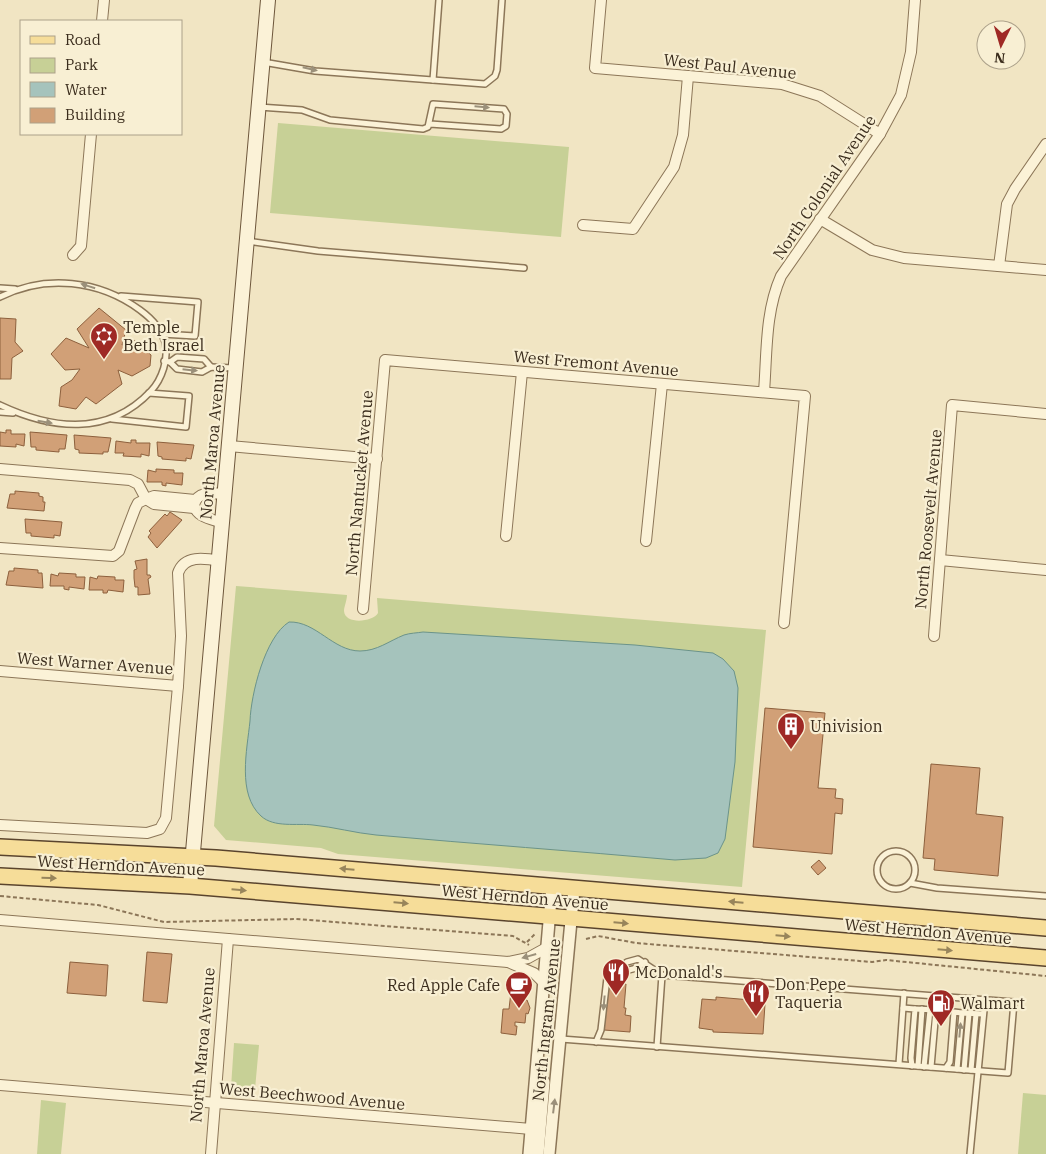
<svg xmlns="http://www.w3.org/2000/svg" width="1046" height="1154" font-family="'IBM Plex Serif',serif">
<rect width="100%" height="100%" fill="#f1e5c3"/>
<g fill="#c7d096">
<polygon points="278,123 569,147 561,237 270,213"/>
<path d="M236 586 347 595C347 600 344 607 344 611 345 625 373 622 378 613L377 598 766 630 742 887 338 854 321 848 226 840 214 826Z"/>
<polygon points="234,1043 259,1045 255,1089 231,1087"/>
<polygon points="1023,1093 1046,1095 1046,1154 1018,1154"/>
<polygon points="41,1100 66,1103 61,1154 37,1154"/>
</g>
<path fill="#a5c3bc" stroke="#6b938a" d="M289 622C316 621 333 651 360 651 377 651 389 641 404 635 410 633 417 633 423 632L635 645 713 653 723 659 734 671 738 688 735 762 725 839 718 853 706 858 675 860C575 851 476 844 376 835 355 833 334 827 313 825 297 823 274 828 261 816 237 794 247 750 250 721 251 694 265 637 289 622Z"/>
<g fill="#d1a077" stroke="#8d603d">
<polygon points="99,308 126,330 122,345 134,340 151,355 150,366 132,376 118,370 122,384 96,404 86,397 76,409 59,406 61,387 72,380 80,369 65,370 51,354 66,338 89,348 77,329"/>
<polygon points="0,318 16,319 15,342 23,351 12,358 11,379 0,379"/>
<polygon points="6,430 11,430 11,434 25,434 24,446 16,444 16,447 0,446 0,432 6,433"/>
<polygon points="30,432 67,435 65,449 59,449 59,452 36,450 36,447 31,447"/>
<polygon points="74,435 111,438 108,452 103,452 103,454 79,453 79,450 75,449"/>
<polygon points="131,440 136,440 136,443 150,443 149,456 141,454 141,457 123,456 124,453 115,453 116,441 131,443"/>
<polygon points="157,442 194,445 191,459 186,458 186,461 162,459 162,457 158,456"/>
<polygon points="156,469 174,470 174,473 183,473 182,485 166,483 166,486 162,485 162,482 147,482 148,470 156,472"/>
<polygon points="15,491 39,493 39,496 43,497 43,502 45,502 44,511 7,508 10,494 15,494"/>
<polygon points="170,512 182,520 157,548 148,537 151,533 149,531 165,514 167,516"/>
<polygon points="25,519 62,522 60,536 54,535 54,538 31,536 31,533 26,533"/>
<polygon points="147,559 147,575 150,575 151,577 148,579 150,594 138,595 138,587 135,587 134,578 134,570 137,569 135,561"/>
<polygon points="14,568 38,570 38,573 42,573 43,588 6,585 9,571 14,571"/>
<polygon points="59,573 76,574 76,577 85,577 84,589 69,587 69,590 64,589 64,586 50,586 51,574 58,576"/>
<polygon points="98,576 115,577 115,580 124,580 123,592 108,590 107,593 103,593 103,590 89,590 90,577 97,579"/>
<polygon points="765,708 825,713 818,788 836,789 835,798 843,799 842,814 835,813 832,854 753,847"/>
<polygon points="931,764 980,768 976,814 1003,817 998,876 934,870 935,859 923,858"/>
<polygon points="819,860 826,868 818,875 811,867"/>
<polygon points="147,952 172,954 167,1003 143,1001"/>
<polygon points="70,962 108,965 106,996 67,993"/>
<polygon points="512,983 528,985 527,993 521,992 521,999 527,1000 530,1008 528,1014 526,1013 525,1023 515,1022 515,1026 517,1026 516,1035 501,1033 503,1009 509,1009"/>
<polygon points="608,983 626,984 624,1008 626,1008 625,1015 631,1016 630,1032 604,1030"/>
<polygon points="716,997 751,1000 751,1002 765,1004 763,1034 713,1032 713,1030 699,1028 702,999 716,1000"/>
</g>
<g fill="none" stroke-linecap="round" stroke-linejoin="round">
<g stroke="#8c7658" stroke-width="8">
<g id="service">
<polyline points="263,62 315,71 485,84 495,76 497,70 502,0"/>
<polyline points="433,80 439,0"/>
<polyline points="259,107 302,110 330,120 423,129 428,127 433,104 504,109 507,114 506,126 501,129 430,124"/>
<polyline points="247,241 318,251 524,268"/>
<polyline points="0,288 15,289"/>
<polyline points="121,296 198,302 195,336 162,334"/>
<path d="M0 297C46 274 99 280 140 310 151 318 161 328 165 342 169 359 162 379 151 391 108 437 51 429 0 405"/>
<polyline points="164,361 170,362 177,369 202,372 211,367 234,368"/>
<polyline points="170,362 177,357 204,359 211,367"/>
<polyline points="0,412 13,413"/>
<polyline points="112,419 186,427 189,396 149,393"/>
<circle cx="896" cy="870" r="19"/>
<polyline points="910,883 937,888 1046,896"/>
<polyline points="903,1008 915,1009 911,1058 912,1066"/>
<polyline points="915,1009 936,1010 931,1067"/>
<polyline points="561,1039 1008,1073 1014,1002 662,975 638,959 627,962 620,970"/>
<path d="M596 1042 601 1030 607 978C617 966 629 976 645 962"/>
<polyline points="657,1047 662,975"/>
<polyline points="899,1064 904,993"/>
<polyline points="918,1066 922,1009"/>
<polyline points="924,1067 930,1010"/>
<polyline points="946,1068 950,1062 954,1012 962,1013"/>
<polyline points="957,1069 962,1013 983,1014"/>
<polyline points="964,1070 969,1013"/>
<polyline points="971,1070 976,1014"/>
<polyline points="970,1154 985,1000"/>
</g>
</g>
<g stroke="#8c7658" stroke-width="12">
<g id="minor">
<polyline points="601,0 595,68 782,84 820,96 880,134"/>
<polyline points="102,21 104,0"/>
<polyline points="820,219 872,250 904,258 1046,270"/>
<polyline points="583,225 633,229 674,167 683,135 688,76"/>
<polyline points="73,255 81,246 91,134"/>
<polyline points="999,266 1007,204 1015,189 1046,144"/>
<path d="M764 392C767 353 765 312 781 276L880 134 901 95 911 52 915 0"/>
<polyline points="229,446 377,459"/>
<polyline points="0,469 130,480 138,484 146,499 138,503 135,509 119,551 113,556 0,548"/>
<polyline points="194,508 154,504 146,499 154,496 195,500"/>
<path d="M223 523C212 519 197 518 194 505 197 490 214 493 225 494"/>
<polyline points="506,536 522,372"/>
<polyline points="646,541 662,384"/>
<polyline points="940,560 1046,570"/>
<polyline points="363,609 385,360 805,396 784,623"/>
<polyline points="934,636 952,405 1046,414"/>
<path d="M0 671 178 686 181 636 178 573C184 555 204 558 220 561"/>
<polyline points="0,825 147,833 160,829 166,818 178,686"/>
<polyline points="0,920 508,962 528,958 548,947"/>
<polyline points="508,962 534,973 545,984"/>
<polyline points="0,1085 531,1129"/>
<polyline points="211,1154 228,939"/>
</g>
</g>
<g stroke="#8c7658" stroke-width="14">
<g id="tertiary">
<polyline points="529,1154 552,887"/>
<polyline points="538,1154 544,1082"/>
<polyline points="549,1154 574,889"/>
</g>
</g>
<g stroke="#6e573c" stroke-width="16">
<polyline id="secondary" points="190,886 268,0"/>
</g>
<g stroke="#5a442d" stroke-width="18">
<g id="primary">
<polyline points="0,847 216,858 1046,928"/>
<polyline points="0,876 190,886 1046,958"/>
</g>
</g>
<g stroke="#8c7658" stroke-width="2" stroke-dasharray="4 2.5" stroke-linecap="butt">
<polyline points="0,896 98,905 164,922 296,919 513,936 529,945"/>
<polyline points="586,939 598,936 636,943 872,962 886,960 1046,976"/>
<polyline points="527,942 536,933"/>
</g>
<use href="#service" stroke="#fbf2d7" stroke-width="5"/>
<use href="#minor" stroke="#fbf2d7" stroke-width="10"/>
<use href="#tertiary" stroke="#fbf2d7" stroke-width="11"/>
<use href="#secondary" stroke="#fbf2d7" stroke-width="14"/>
<use href="#primary" stroke="#f6dd99" stroke-width="15"/>
</g>
<defs><path id="oneway-solid" d="M-6-.8H1V-3.2L6.5 0L1 3.2V.8H-6Z" transform="scale(1.25)"/></defs>
<g fill="#9b907a">
<use href="#oneway-solid" transform="translate(310 69) rotate(13)"/>
<use href="#oneway-solid" transform="translate(482 107) rotate(5)"/>
<use href="#oneway-solid" transform="translate(88 286) rotate(-163)"/>
<use href="#oneway-solid" transform="translate(190 370) rotate(6)"/>
<use href="#oneway-solid" transform="translate(45 422) rotate(9)"/>
<use href="#oneway-solid" transform="translate(529 956) rotate(164)"/>
<use href="#oneway-solid" transform="translate(604 1003) rotate(95)"/>
<use href="#oneway-solid" transform="translate(960 1030) rotate(-85)"/>
<use href="#oneway-solid" transform="translate(554 1106) rotate(-83)"/>
</g>
<g fill="#98855b">
<use href="#oneway-solid" transform="translate(347 869) rotate(-175)"/>
<use href="#oneway-solid" transform="translate(49 878) rotate(2)"/>
<use href="#oneway-solid" transform="translate(239 890) rotate(5)"/>
<use href="#oneway-solid" transform="translate(736 902) rotate(-175)"/>
<use href="#oneway-solid" transform="translate(401 903) rotate(5)"/>
<use href="#oneway-solid" transform="translate(621 923) rotate(5)"/>
<use href="#oneway-solid" transform="translate(783 936) rotate(5)"/>
<use href="#oneway-solid" transform="translate(945 950) rotate(5)"/>
</g>
<defs>
<g id="synagogue-pin" transform="scale(1.4375)"><path d="M0 17L-7.5 6A9.5 9.5 0 1 1 7.5 6Z" fill="#9f2925" stroke="#f8efd3"/><path d="M0-6.5L5.6 3.2H-5.6ZM0 6.5L5.6-3.2H-5.6Z" fill="#fff"/></g>
<g id="building-pin" transform="scale(1.4375)"><path d="M0 17L-7.5 6A9.5 9.5 0 1 1 7.5 6Z" fill="#9f2925" stroke="#f8efd3"/><path d="M-4-6H4V6H1V3H-1V6H-4ZM-2.5-4.3h1.7v1.8h-1.7ZM.8-4.3h1.7v1.8H.8ZM-2.5-1h1.7V.8h-1.7ZM.8-1h1.7V.8H.8Z" fill="#fff"/></g>
<g id="restaurant-pin" transform="scale(1.4375)"><path d="M0 17L-7.5 6A9.5 9.5 0 1 1 7.5 6Z" fill="#9f2925" stroke="#f8efd3"/><path d="M-5-6h1v4h1v-4h1v4h1v-4h1v5L-1.5 .5V6h-2V.5L-5-1ZM5-6V6H3V1.5H1.5Q1.5-4 5-6Z" fill="#fff"/></g>
<g id="cafe-pin" transform="scale(1.4375)"><path d="M0 17L-7.5 6A9.5 9.5 0 1 1 7.5 6Z" fill="#9f2925" stroke="#f8efd3"/><path d="M-5.5-4.5H6V0H3Q3 3.5 0 3.5H-2.5Q-5.5 3.5-5.5 0ZM3-3.2v2h1.7v-2ZM-6 4.5H4V6H-6Z" fill="#fff"/></g>
<g id="fuel-pin" transform="scale(1.4375)"><path d="M0 17L-7.5 6A9.5 9.5 0 1 1 7.5 6Z" fill="#9f2925" stroke="#f8efd3"/><path d="M-5.5-6h7V0h2V4h1.3V-2.5L3-4.5l.8-.8L6-3V5H2.5V1h-1V6h-7ZM-4.2-4.7v3.2H.2V-4.7Z" fill="#fff"/></g>
</defs>
<g fill-rule="evenodd">
<use href="#synagogue-pin" x="104" y="336"/>
<use href="#building-pin" x="791" y="726"/>
<use href="#restaurant-pin" x="616" y="972"/>
<use href="#cafe-pin" x="519" y="985"/>
<use href="#restaurant-pin" x="756" y="993"/>
<use href="#fuel-pin" x="941" y="1003"/>
</g>
<g text-anchor="middle" dominant-baseline="central" stroke-width="4.5" stroke-linejoin="round" paint-order="stroke">
<g font-size="16" fill="#3b2d1d" stroke="#f8efd3">
<text transform="translate(730 66) rotate(6)">West Paul Avenue</text>
<text transform="translate(824 187) rotate(-56)">North Colonial Avenue</text>
<text transform="translate(596 363) rotate(5)">West Fremont Avenue</text>
<text transform="translate(212 442) rotate(-85)">North Maroa Avenue</text>
<text transform="translate(359 483) rotate(-85)">North Nantucket Avenue</text>
<text transform="translate(928 519) rotate(-85)">North Roosevelt Avenue</text>
<text transform="translate(95 663) rotate(4)">West Warner Avenue</text>
<text transform="translate(121 865) rotate(3)">West Herndon Avenue</text>
<text transform="translate(525 897) rotate(5)">West Herndon Avenue</text>
<text transform="translate(928 931) rotate(5)">West Herndon Avenue</text>
<text transform="translate(546 1020) rotate(-84)">North Ingram Avenue</text>
<text transform="translate(202 1045) rotate(-85)">North Maroa Avenue</text>
<text transform="translate(312 1096) rotate(5)">West Beechwood Avenue</text>
</g>
<g font-size="16" fill="#3b2d1d" stroke="#f8efd3" text-anchor="start">
<text x="123" y="327">Temple<tspan x="123" dy="18">Beth Israel</tspan></text>
<text x="810" y="726">Univision</text>
<text x="635" y="972">McDonald's</text>
<text x="775" y="984">Don Pepe<tspan x="775" dy="18">Taqueria</tspan></text>
<text x="500" y="985" text-anchor="end">Red Apple Cafe</text>
<text x="960" y="1003">Walmart</text>
</g>
</g>
<rect x="20" y="20" width="162" height="115" fill="#f8efd3" stroke="#aca18a"/>
<rect x="30" y="36" width="25" height="8" fill="#f6dd99" stroke="#aca18a"/>
<text x="65" y="45" font-size="15" fill="#3b2d1d">Road</text>
<rect x="30" y="58" width="25" height="15" fill="#c7d096" stroke="#aca18a"/>
<text x="65" y="70" font-size="15" fill="#3b2d1d">Park</text>
<rect x="30" y="82" width="25" height="15" fill="#a5c3bc" stroke="#aca18a"/>
<text x="65" y="95" font-size="15" fill="#3b2d1d">Water</text>
<rect x="30" y="108" width="25" height="15" fill="#d1a077" stroke="#aca18a"/>
<text x="65" y="120" font-size="15" fill="#3b2d1d">Building</text>
<g transform="translate(1001 45) rotate(185)"><circle r="24" fill="#f8efd3" stroke="#aca18a"/>
<path d="M0-4L9 19L0 12L-9 19Z" fill="#9f2925"/>
<text y="-8" font-size="14" font-weight="bold" text-anchor="middle" fill="#3b2d1d">N</text>
</g>
</svg>
